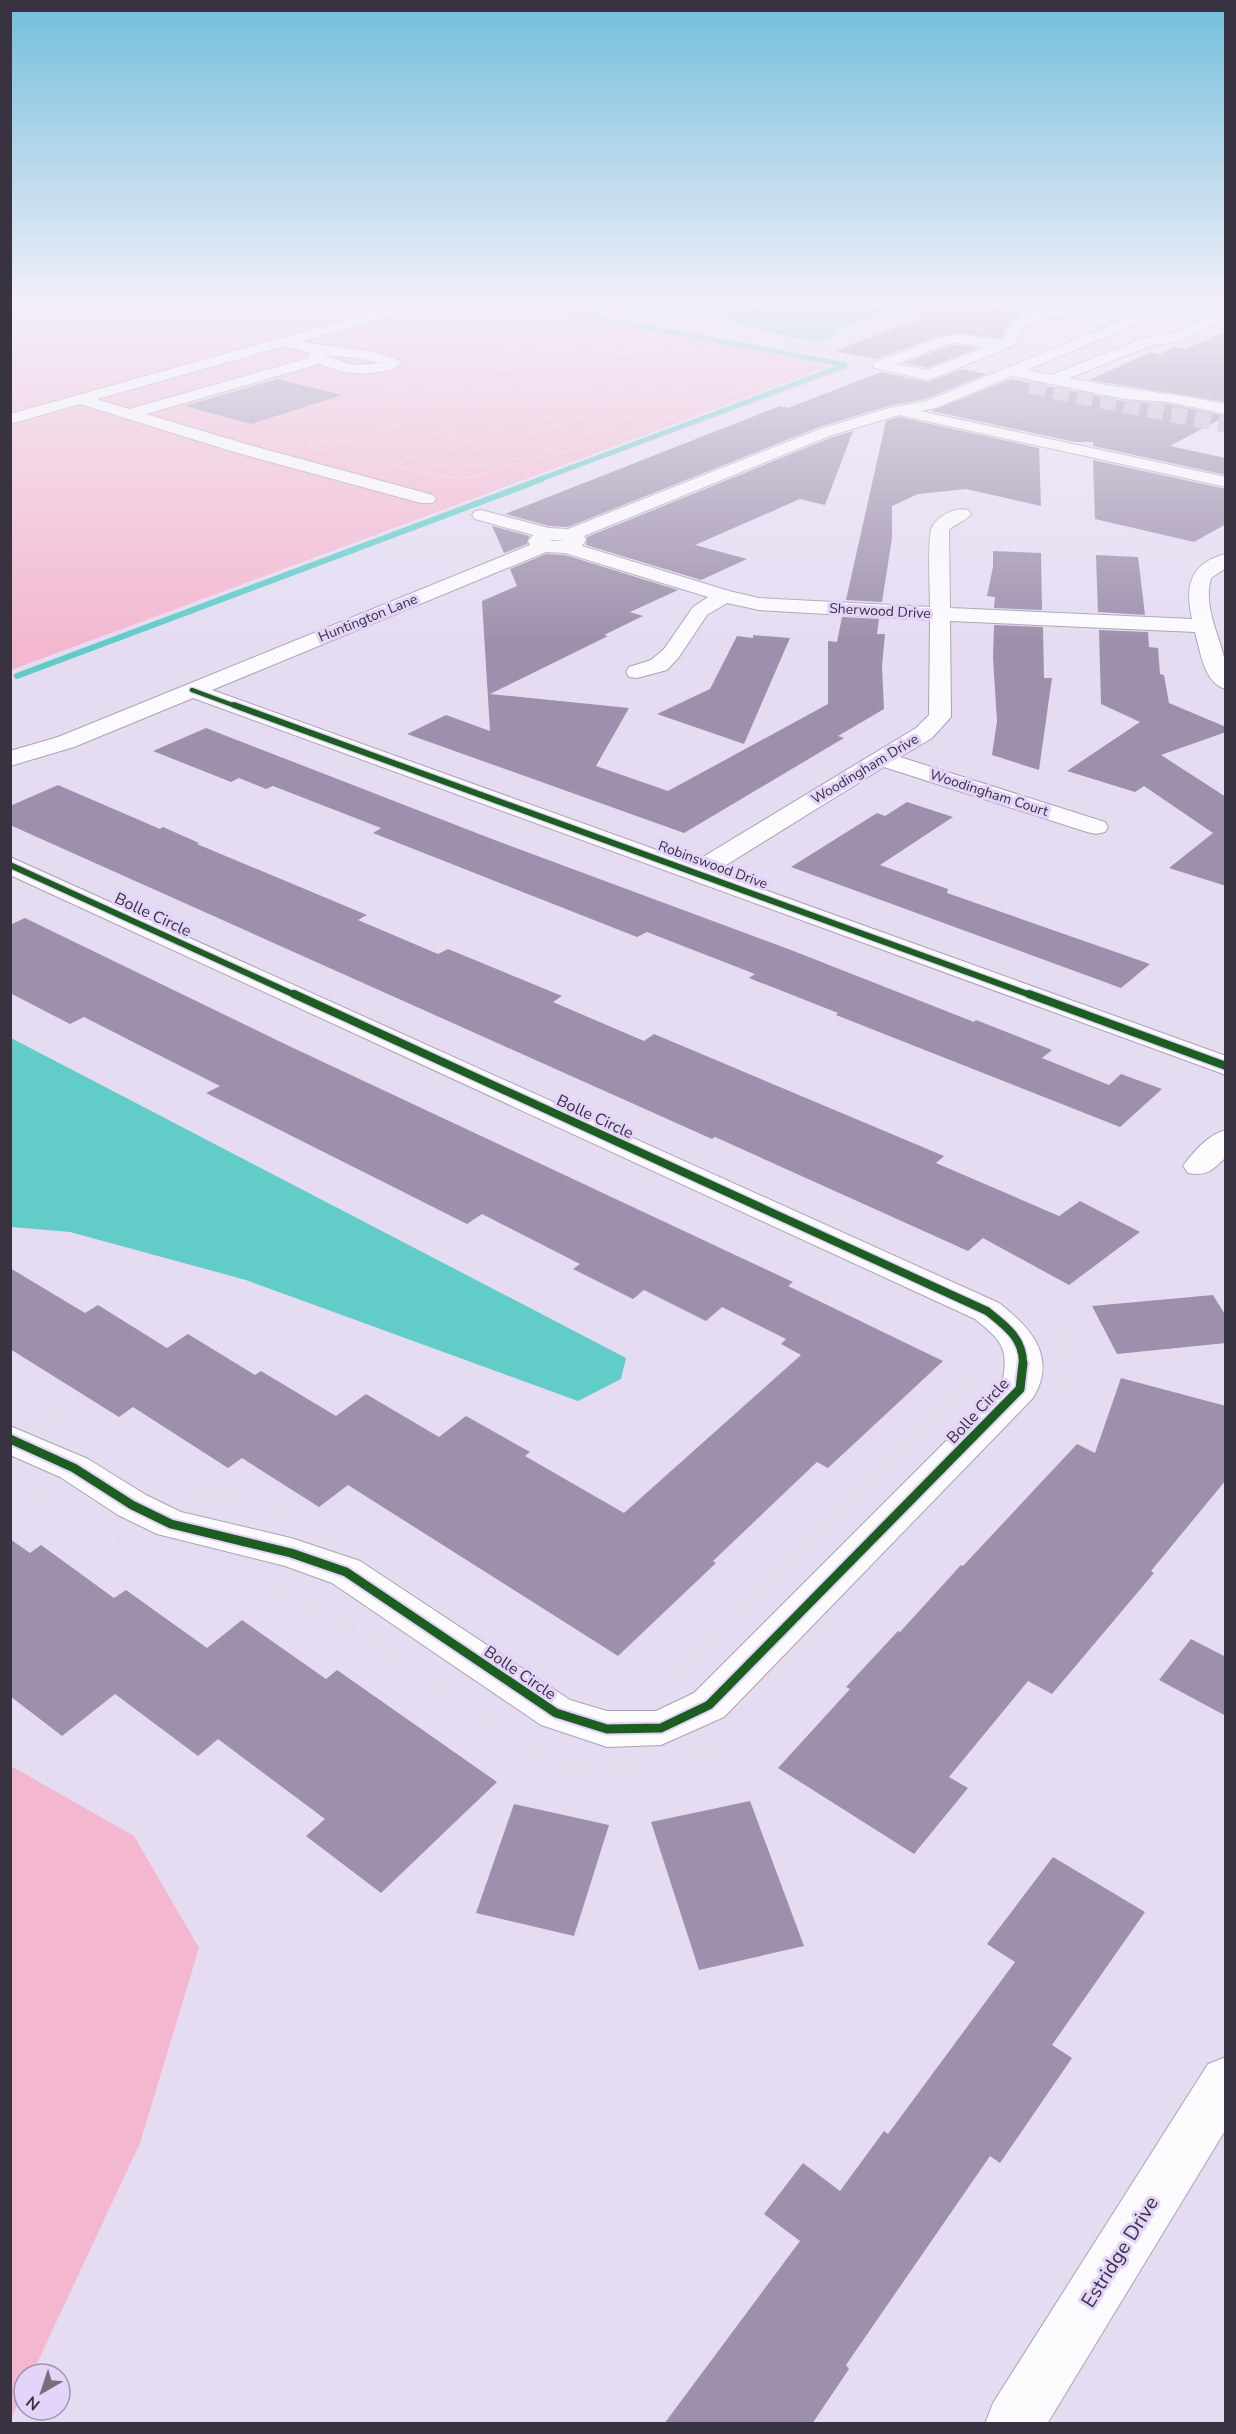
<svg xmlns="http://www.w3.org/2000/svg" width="1236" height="2434" font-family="'Nunito Sans',sans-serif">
<rect width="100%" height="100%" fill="#e5dcf2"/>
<g fill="#f3b8cf">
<polygon points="11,302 519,302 831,366 11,670"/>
<polygon points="531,302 625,302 587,313"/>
<polygon points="839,366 850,368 11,676 11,675"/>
<polygon points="11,1766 134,1836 199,1948 140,2143 32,2374 24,2374 24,2390 11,2419"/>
</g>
<g fill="#61ccc8">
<path d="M766 302H858L885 308 881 315 840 329C837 335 829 339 821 341 804 343 743 325 724 320L723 317C737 311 753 310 766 302Z"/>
<polygon points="11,1038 626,1358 621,1379 578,1401 246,1280 70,1232 11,1227"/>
</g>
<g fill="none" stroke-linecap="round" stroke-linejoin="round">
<polyline stroke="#61ccc8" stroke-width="5" points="517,302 845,365 538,480"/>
<polyline stroke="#61ccc8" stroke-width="6" points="17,676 542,479"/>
</g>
<g fill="#9e90ac">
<polygon points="894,302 984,302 993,308 1025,314 1010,320 1001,338 960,333 946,334 876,359 834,351 925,317 894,305"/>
<polygon points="1027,302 1098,302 1098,303 1079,311"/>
<polygon points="1226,331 1226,402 1089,380 1151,352 1160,354 1175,347 1186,349"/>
<polygon points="960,345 977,348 927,368 904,363 949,346"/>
<polygon points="962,369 987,374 925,399 888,406 819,427 568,527 549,526 505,514 780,406 788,408 881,372 928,382"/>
<polygon points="277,379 342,395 251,424 185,406"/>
<polygon points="1011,379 1124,401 1168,404 1226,416 1170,446 1226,458 1226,475 1093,446 1093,442 1075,442 931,411"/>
<polygon points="899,417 1039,448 1041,506 966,489 918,494 892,506 892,538 882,602 846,600 886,421"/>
<polygon points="853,431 825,505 800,499 695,545 747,559 701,580 586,545 587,537 833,437"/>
<polygon points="1093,460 1226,489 1226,524 1194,542 1095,519"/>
<polygon points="492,526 529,536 527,544 504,553"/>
<polygon points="993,551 1041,553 1042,610 994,608 995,597 987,596 993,567"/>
<polygon points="546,554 565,555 678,590 630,612 643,616 604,635 608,636 490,694 629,708 596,766 668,791 828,704 828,641 837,642 842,617 879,619 877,634 885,634 882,666 884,709 838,736 844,738 684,833 407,734 446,715 490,731 482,601 517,586 510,569"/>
<polygon points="1096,555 1138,557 1145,615 1098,612"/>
<polygon points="994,625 1043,627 1044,678 1052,678 1039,770 992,755 997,721 993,658"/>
<polygon points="1099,630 1148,632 1149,647 1158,648 1160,674 1164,675 1169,703 1226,727 1226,732 1161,755 1226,797 1226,886 1169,868 1213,833 1144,786 1135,792 1067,771 1140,722 1101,704"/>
<polygon points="753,635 790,638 744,744 657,714 710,689 737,636 753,638"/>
<polygon points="206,728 492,839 791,950 974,1022 976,1020 1052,1050 1042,1058 1109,1085 1121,1074 1162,1089 1120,1127 836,1015 838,1013 749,978 755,974 647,932 637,937 373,833 381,828 273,786 266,789 239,778 231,782 153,751"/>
<polygon points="58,785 160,829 163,827 199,843 197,844 367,915 358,920 438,954 448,949 562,996 553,1002 644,1041 654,1034 944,1156 936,1163 1059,1216 1080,1201 1140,1232 1069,1285 983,1238 968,1251 715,1137 712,1139 10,825 10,806"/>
<polygon points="907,802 953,817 880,865 948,889 947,893 1150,964 1121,988 791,867 877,813 885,816"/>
<polygon points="25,918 289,1046 793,1282 788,1286 943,1361 828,1468 817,1462 713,1561 716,1563 618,1656 348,1485 319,1507 242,1458 228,1468 133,1407 119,1417 10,1349 10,1268 85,1313 98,1305 167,1348 188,1334 255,1375 261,1371 336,1416 366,1394 439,1437 466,1416 530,1452 525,1456 624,1513 801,1355 781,1344 786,1339 722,1307 706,1321 644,1290 633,1299 573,1269 580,1264 482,1214 467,1224 206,1093 220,1086 137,1044 84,1017 70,1024 10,993 10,925"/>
<polygon points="1213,1295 1226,1316 1226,1343 1117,1354 1092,1306"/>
<polygon points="1121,1378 1226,1406 1226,1480 1151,1571 1154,1573 1052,1694 1028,1681 949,1777 968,1788 914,1854 778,1768 850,1689 846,1687 898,1631 900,1632 961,1565 963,1566 1077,1444 1095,1453"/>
<polygon points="10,1539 30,1553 41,1545 114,1598 126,1590 207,1648 242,1620 326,1679 337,1670 497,1782 381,1893 306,1836 325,1819 218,1739 198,1756 115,1694 62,1736 10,1696"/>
<polygon points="1191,1639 1226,1657 1226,1716 1159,1680"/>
<polygon points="750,1801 804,1946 699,1970 651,1822"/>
<polygon points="514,1804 609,1825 574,1936 476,1913"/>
<polygon points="1053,1857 1145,1912 1052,2045 1072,2058 1000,2163 990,2156 846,2365 849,2369 812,2424 664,2424 800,2241 764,2214 803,2163 840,2191 884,2131 888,2134 1015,1962 987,1944"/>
</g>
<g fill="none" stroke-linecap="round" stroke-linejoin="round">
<g stroke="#c2bacf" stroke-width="16" stroke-dasharray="16 8" stroke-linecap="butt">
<polyline points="980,332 982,328"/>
<polyline points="1030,386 1226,425"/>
</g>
<g stroke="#aaa3b3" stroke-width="2">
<g id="minor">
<path d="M410 302H432L430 305 299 342 369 351 399 360 401 363 391 370 365 374 343 372 319 364 146 414 246 444 433 495 436 499 433 503H421L234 452 80 404 10 424V414ZM285 346 310 353 309 358 129 409 97 399ZM323 355 356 358 381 363 354 365Z"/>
<path d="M986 302H1015L1105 318 1112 322 1105 326 1050 316 1023 327 1013 346 928 380 875 368 873 365 875 362 946 336 960 335 1002 340 1012 321 1033 313 993 306ZM960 343 985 347 927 370 896 364 948 344Z"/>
<path d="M1167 302H1185L1183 305 1027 370 1051 375 1142 339 1170 334 1226 311V320L1178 341 1150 346 1069 378C1121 389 1173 393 1226 404V414L1168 402 1124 399 1012 376 936 408 920 411 1226 477V487L899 415 832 435 584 536 586 540 582 546 729 591 759 598 930 607C930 593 927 536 932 527 939 515 955 507 968 510L971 514C966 521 956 523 949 530L950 608 1192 619C1185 587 1189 563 1226 554V568L1211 578C1203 607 1219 634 1225 661 1227 670 1226 680 1226 689 1204 684 1200 650 1195 632L950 621 951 717 932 738 900 757 1105 822 1108 827 1105 832 1096 834 1087 832 884 767 715 872 1226 1056V1075L193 698 74 747 10 766V751L58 737 530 545 528 541 533 535 475 519 472 515 475 511 481 510 549 528 568 529 820 429 889 408 926 401ZM552 540H565L550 541ZM546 552 565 553 708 597 693 607 664 649 651 660 629 667 626 672 629 677 637 678 667 670 679 657 707 615 727 603 759 610 930 620 929 715 916 728 693 863 212 690Z"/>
<path d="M10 857 999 1303C1030 1327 1058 1357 1033 1398L724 1717 661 1745 607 1747 541 1725 332 1583 285 1566 157 1534 118 1515 60 1477 10 1455V1426L88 1459 146 1495 181 1512 291 1538 360 1561 570 1700 607 1711H656L694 1693 1002 1385C1009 1348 1003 1342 975 1319L10 875Z"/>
<path d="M1226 1130V1157C1213 1170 1206 1177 1188 1173L1183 1166C1193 1152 1209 1134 1226 1130Z"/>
<polygon points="1226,2057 1226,2129 1047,2424 985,2424 993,2403 1208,2064"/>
</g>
</g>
<path stroke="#e0dde4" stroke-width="1.5" stroke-dasharray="2 2" stroke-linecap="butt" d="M586 328 646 335 731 353 737 357C720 372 696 366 676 373 655 380 640 396 619 404 559 427 496 441 436 465 477 471 535 457 573 441 584 436 595 429 607 425 624 418 642 414 659 405L660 395 677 392 704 380 759 371 764 375 749 387 597 445 504 466 477 476 461 478 426 474 350 454 309 448C330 431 364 448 388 447 414 446 433 426 461 434L407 457C428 464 479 438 498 428 518 417 535 399 556 390 572 383 593 377 610 377L547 407 536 416 547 417 638 379 639 364C608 353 585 376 556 383 543 387 529 387 516 393 499 400 488 411 469 408 494 383 585 357 621 354 646 352 675 366 699 354 681 349 662 348 644 348 574 347 517 375 454 401 437 408 419 414 402 420L397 426 385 427 381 423 409 406 494 373 566 348 613 338 600 335 579 337 366 412 340 419 335 417V413L345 406 380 395 425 375 492 357 572 330Z"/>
<g stroke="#e0dde4" stroke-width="2" stroke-dasharray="3 3" stroke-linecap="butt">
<polyline points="914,523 910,518 921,507"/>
<polyline points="986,526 1000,521 1003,513 987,505"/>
</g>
<polyline stroke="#e0dde4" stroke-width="4" stroke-dasharray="4.5 4.5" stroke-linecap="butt" points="1050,1325 1065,1336 1067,1365"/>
<g stroke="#e0dde4" stroke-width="4.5" stroke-dasharray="5 5" stroke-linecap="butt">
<polyline points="1055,1400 1068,1387 1067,1363"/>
<polyline points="39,1415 75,1425 98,1439"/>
<polyline points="174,1484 294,1516"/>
<polyline points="35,1490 100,1530"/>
<polyline points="107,1534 122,1541"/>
<polyline points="252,1580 340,1620 544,1757 598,1767"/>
<polyline points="668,1682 985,1366"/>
<polyline points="685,1758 713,1752 726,1739"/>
<polyline points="606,1768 622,1771 640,1768"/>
</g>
<use href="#minor" fill="#fbfafd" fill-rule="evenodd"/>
<g stroke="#e4d4fa" stroke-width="7">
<polyline id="cycleway-far3" points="192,690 238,707"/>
</g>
<g stroke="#e4d4fa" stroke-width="9">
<g id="cycleway-far2">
<polyline points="234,705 1033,996"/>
<polyline points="10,865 297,996"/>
</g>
</g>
<g stroke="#e4d4fa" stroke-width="11">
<g id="cycleway-far1">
<path d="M294 994 987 1311C1006 1326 1024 1339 1023 1365"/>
<polyline points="1029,994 1226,1066"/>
</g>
</g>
<g stroke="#e4d4fa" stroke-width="13">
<polyline id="cycleway" points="10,1439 74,1468 132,1505 171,1524 291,1553 346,1572 556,1713 607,1729 661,1728 709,1705 1020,1389 1023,1363"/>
</g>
<use href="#cycleway-far3" stroke="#1b5e20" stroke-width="4.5"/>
<use href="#cycleway-far2" stroke="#1b5e20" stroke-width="6"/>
<use href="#cycleway-far1" stroke="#1b5e20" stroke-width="8"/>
<use href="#cycleway" stroke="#1b5e20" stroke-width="9"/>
</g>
<linearGradient id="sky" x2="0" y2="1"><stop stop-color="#72bedb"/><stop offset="0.47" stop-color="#f3eff9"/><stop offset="1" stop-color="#f3eff9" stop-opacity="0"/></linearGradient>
<rect width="1236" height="643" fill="url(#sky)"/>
<g text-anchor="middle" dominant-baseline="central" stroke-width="6" stroke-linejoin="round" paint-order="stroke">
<g font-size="14" fill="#383241" stroke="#e4d4fa">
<text transform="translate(880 611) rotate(3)">Sherwood Drive</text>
<text transform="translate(368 618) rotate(-22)">Huntington Lane</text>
<text transform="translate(865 769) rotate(-31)">Woodingham Drive</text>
<text transform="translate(989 793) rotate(18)">Woodingham Court</text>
<text transform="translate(713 865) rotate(20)">Robinswood Drive</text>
</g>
<g font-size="16" fill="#383241" stroke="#e4d4fa">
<text transform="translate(153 915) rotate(25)">Bolle Circle</text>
<text transform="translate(595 1117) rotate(25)">Bolle Circle</text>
<text transform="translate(978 1411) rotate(-47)">Bolle Circle</text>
<text transform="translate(520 1673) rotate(34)">Bolle Circle</text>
</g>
<g font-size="20" fill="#383241" stroke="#e4d4fa">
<text transform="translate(1120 2252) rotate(-58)">Estridge Drive</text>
</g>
</g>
<rect width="1236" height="2434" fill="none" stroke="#383241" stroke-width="24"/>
<g transform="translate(42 2392) rotate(219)"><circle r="28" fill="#e4d4fa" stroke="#9f93b0" stroke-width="1.5"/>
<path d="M0-4.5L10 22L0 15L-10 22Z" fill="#756e7f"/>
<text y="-9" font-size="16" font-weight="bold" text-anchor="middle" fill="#383241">N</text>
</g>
</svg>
